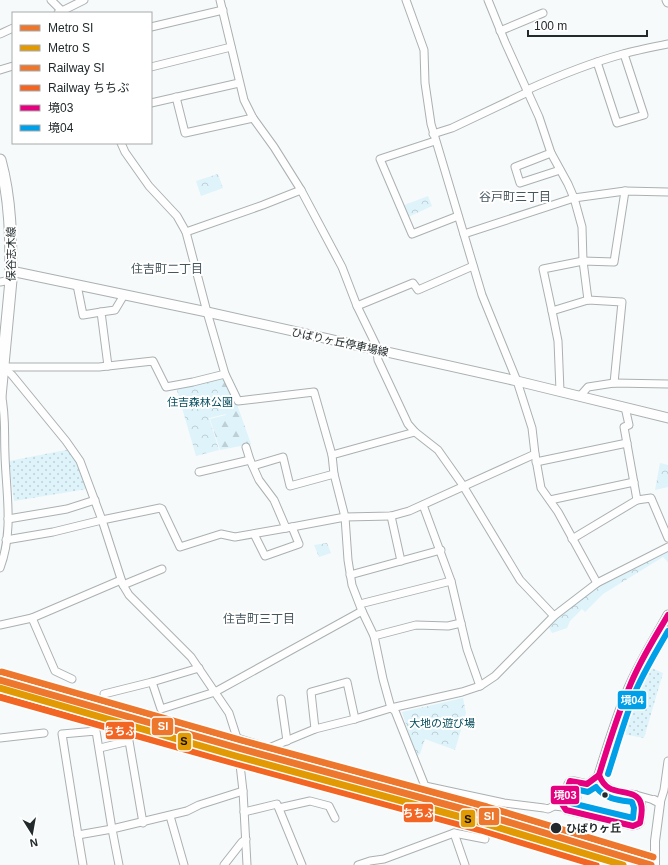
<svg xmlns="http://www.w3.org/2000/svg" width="668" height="865" font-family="Helvetica,'Noto Sans JP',sans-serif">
<defs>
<pattern id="grass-dots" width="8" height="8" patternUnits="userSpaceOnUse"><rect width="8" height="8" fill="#def3fa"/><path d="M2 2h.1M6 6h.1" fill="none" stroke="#bed0d6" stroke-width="1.8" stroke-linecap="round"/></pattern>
<pattern id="forest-firs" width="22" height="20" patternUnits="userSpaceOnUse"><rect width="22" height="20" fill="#def3fa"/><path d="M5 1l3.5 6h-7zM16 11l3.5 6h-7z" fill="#bed0d6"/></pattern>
<pattern id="park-crowns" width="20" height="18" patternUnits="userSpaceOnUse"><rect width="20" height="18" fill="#def3fa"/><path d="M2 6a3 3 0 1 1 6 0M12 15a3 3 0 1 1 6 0" fill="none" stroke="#bed0d6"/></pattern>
</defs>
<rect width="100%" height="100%" fill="#f6fafb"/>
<g fill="url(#grass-dots)">
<polygon points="71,449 79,463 87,489 14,501 9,461"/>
<polygon points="649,667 663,673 644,738 623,734"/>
<polygon points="584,787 580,806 575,801 575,794 577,790"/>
</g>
<polygon fill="url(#forest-firs)" points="227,376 251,444 220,450 210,419 226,415 213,379"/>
<g fill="url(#park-crowns)">
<polygon points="218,174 223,188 201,196 196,181"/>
<polygon points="428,196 432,206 406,218 402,206"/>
<polygon points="213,379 226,414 209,418 219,450 196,456 176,387"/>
<polygon points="660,463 668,465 668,487 655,490"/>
<polygon points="327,543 331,553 319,557 314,545"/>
<polygon points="668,547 668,562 663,557 603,594 585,612 582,609 570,621 567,628 552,633 547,624 597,583"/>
<polygon points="463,698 466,713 455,750 425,739 420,754 416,756 402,712"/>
</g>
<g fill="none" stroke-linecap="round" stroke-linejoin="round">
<g stroke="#abb0b1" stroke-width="9">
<g id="minor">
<polyline points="51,0 64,13"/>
<polyline points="220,0 244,100 253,118 274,147 301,190 342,267 357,306 376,345 378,360 408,424 415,432 438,450 462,484 520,580 554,616"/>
<polyline points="406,0 424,50 425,83 431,124 482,295 517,381 532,428 535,454 541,488 558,512 597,583"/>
<polyline points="488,0 505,42 539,117 551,153 568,184 574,198 582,227 583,261 588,300"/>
<polyline points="58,13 84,0"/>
<polyline points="151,27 223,10"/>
<polyline points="500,31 543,13"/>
<polyline points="0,34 13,28"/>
<polyline points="597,62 617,123 644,115 624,54"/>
<polyline points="151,67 231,47"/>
<polyline points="0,70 13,66"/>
<path d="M527 90C558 76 590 63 623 54 637 50 653 47 668 44"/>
<polyline points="176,97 185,133 253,118"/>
<polyline points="151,103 239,83"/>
<polyline points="433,134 452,128 528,92"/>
<polyline points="435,141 380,159 412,234 458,216"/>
<polyline points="121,143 125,152 149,186 177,216 186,232 207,312 225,374 238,401 314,392 332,455 334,474 345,517 348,560 352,585 362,611 374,636 383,679 391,708 395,711 425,786 504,803 544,808 548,809 554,806 563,807"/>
<polyline points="551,153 515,167 520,183 560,170"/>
<polyline points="186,232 263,205 301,190"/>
<polyline points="464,234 574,198 625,191 668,192"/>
<polyline points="0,282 11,280"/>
<polyline points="77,285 83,315 101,312"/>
<polyline points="357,306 413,283 418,290 473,266"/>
<polyline points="552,311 558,341 560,391"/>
<polyline points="108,366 101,312 115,310 124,295"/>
<polyline points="3,367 12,375 66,441 80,461 102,520 123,585 129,595 191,657 229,713 237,738 243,791 247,865"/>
<polyline points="3,367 99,367 153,361 166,387 193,382 225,374"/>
<polyline points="614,383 622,302 588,300 552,311 543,269 583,261 614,262 625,191"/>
<polyline points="580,396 588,387 614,383 668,384"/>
<polyline points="246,447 250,460 259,480 274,500 286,528"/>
<polyline points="332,455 415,432"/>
<polyline points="536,462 627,443"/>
<polyline points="253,466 283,457 290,486 334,474"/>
<polyline points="199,472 250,460"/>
<polyline points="550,500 634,482"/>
<polyline points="637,500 651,498 668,538"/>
<polyline points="423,505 451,581 467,649 480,686"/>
<polyline points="391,516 401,561"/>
<polyline points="8,519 67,509 95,500"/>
<polyline points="254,534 265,556 299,544 292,527"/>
<polyline points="572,539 637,500 624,427 629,425 625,407"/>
<polyline points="6,540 53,532 102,520 160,508 162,509 180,547 221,534 235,537 292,527 345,517 391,516 409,511 535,454"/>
<path d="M0 568C14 531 6 492 5 455 4 432 6 415 1 393"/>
<polyline points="350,575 441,550"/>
<polyline points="123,585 162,569"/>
<polyline points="360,604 451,581"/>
<polyline points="32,618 55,671 72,679"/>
<polyline points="0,625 32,618 121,580"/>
<polyline points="374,636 416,625 448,626 461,623"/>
<polyline points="199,668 152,682 161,709 215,692 362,611"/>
<polyline points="104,694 152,682"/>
<polyline points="281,699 287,741"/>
<polyline points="315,729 311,692 347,682 355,719"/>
<polyline points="0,738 44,733"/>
<polyline points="237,738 269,748 315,729 355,719 391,708 462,692 480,686 495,676 554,616 597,583 668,547"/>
<polyline points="100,748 129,741 143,823"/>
<path d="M599 775C606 793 618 791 636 795 645 802 641 813 640 823L637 825 633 826 566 810 562 804 568 784 570 781H574L587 784Z"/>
<polyline points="587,784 608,789"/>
<polyline points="636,795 654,800"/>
<polyline points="660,803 664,790 668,761"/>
<polyline points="279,808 310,801 329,806 335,818"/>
<polyline points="244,812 277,804 302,865"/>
<polyline points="170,816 184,865"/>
<polyline points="454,833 465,865"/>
<polyline points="78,835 62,734 96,731 112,829 119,865"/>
<polyline points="83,865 78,835 112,829 187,811 199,805 243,791"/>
<polyline points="224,865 242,842 246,839"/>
<polyline points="358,865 370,861 384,859 454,833 485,839"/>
</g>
</g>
<g stroke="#abb0b1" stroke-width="10">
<polyline id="tertiary" points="654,800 660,803 655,841 655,865"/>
</g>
<g stroke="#abb0b1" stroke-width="11">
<g id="secondary">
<polyline points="667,0 668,2"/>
<polyline points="11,271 207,312 517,381 668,418"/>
<path d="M599 775C608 746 617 716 629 688 640 662 655 639 668 615"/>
</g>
</g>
<g stroke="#abb0b1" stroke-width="13">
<path id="primary" d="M0 160C11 200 11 239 11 280L0 397"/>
</g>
<use href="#minor" stroke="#fefefe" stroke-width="7"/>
<use href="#tertiary" stroke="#fefefe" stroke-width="8"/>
<use href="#secondary" stroke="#fefefe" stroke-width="9"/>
<use href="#primary" stroke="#fefefe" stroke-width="11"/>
<g stroke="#fff" stroke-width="9">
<g id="bus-1">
<path d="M599 775C601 780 604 785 609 788 619 794 638 790 641 804 643 810 641 817 640 823L633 826 566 810 562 804 570 781 587 784Z"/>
<path d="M599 775C608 746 617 716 629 688 639 662 654 639 668 615"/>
</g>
</g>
<g stroke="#fff" stroke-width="9">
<g id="bus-2">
<path d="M608 774C617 746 625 718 636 690 645 670 657 650 668 631"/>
<path d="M596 787C605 799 618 800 632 802L634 808 633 818 571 803 575 789 588 792Z"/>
</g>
</g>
<use href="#bus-1" stroke="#e4007f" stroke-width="6"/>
<use href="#bus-2" stroke="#00a0e9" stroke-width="6"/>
<g stroke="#fff" stroke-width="10">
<polyline id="rail-1" points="2,672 240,740 487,807 653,857"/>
</g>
<g stroke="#fff" stroke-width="10">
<polyline id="rail-2" points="0,697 234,763 481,830 596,865"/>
</g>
<use href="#rail-1" stroke="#ed772d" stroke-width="7"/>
<use href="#rail-2" stroke="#f26522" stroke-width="7"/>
<g stroke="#fff" stroke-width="10">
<polyline id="metro-1" points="0,680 238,748 485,815 651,865"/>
</g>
<g stroke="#fff" stroke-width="10">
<polyline id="metro-2" points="0,688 236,756 483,823 623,865"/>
</g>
<use href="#metro-1" stroke="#ed772d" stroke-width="7"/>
<use href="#metro-2" stroke="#e29a04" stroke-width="7"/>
</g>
<g fill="#222a2c" stroke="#fff" stroke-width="1.5">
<circle cx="605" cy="795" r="3.5"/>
<circle cx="556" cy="828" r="6"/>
</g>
<g text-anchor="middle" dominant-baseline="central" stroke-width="4" stroke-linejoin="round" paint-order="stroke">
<g font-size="11" fill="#222a2c" stroke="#fff">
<text transform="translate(11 254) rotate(-90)">保谷志木線</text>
<text transform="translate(340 342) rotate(12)">ひばりヶ丘停車場線</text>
</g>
<g font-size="11" fill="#044d5d" stroke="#fff">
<text x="200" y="402">住吉森林公園</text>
<text x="442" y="723">大地の遊び場</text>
</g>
<g font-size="11" font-weight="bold" fill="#222a2c" stroke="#fff" text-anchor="start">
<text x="566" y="828">ひばりヶ丘</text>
</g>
<g font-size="12" fill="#45565c" stroke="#fff">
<text x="515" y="197">谷戸町三丁目</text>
<text x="167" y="269">住吉町二丁目</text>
<text x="259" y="619">住吉町三丁目</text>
</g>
</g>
<g stroke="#fff" stroke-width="1.5">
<rect x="617" y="690" width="30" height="20" rx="4" fill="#00a0e9"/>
<rect x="151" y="717" width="23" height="19" rx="4" fill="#ed772d"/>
<rect x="105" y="721" width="30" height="19" rx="4" fill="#f26522"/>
<rect x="177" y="732" width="15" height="19" rx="4" fill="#e29a04"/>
<rect x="550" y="785" width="30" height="20" rx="4" fill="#e4007f"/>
<rect x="403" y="803" width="31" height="20" rx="4" fill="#f26522"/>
<rect x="478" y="807" width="22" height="19" rx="4" fill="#ed772d"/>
<rect x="460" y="809" width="16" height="19" rx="4" fill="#e29a04"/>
</g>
<g font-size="11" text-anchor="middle" font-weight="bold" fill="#fff">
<text x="632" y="704">境04</text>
<text x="163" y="730">SI</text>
<text x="120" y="735">ちちぶ</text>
<text x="565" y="799">境03</text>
<text x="419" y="817">ちちぶ</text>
<text x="489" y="820">SI</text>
</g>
<g font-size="11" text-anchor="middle" font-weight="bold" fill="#111">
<text x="184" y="745">S</text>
<text x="468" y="823">S</text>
</g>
<rect x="12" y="12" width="140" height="132" fill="#ffffff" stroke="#a7aaab"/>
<rect x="20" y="25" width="20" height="6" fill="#ed772d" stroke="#a7aaab"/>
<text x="48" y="32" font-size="12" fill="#222a2c">Metro SI</text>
<rect x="20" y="45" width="20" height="6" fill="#e29a04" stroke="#a7aaab"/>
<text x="48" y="52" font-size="12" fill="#222a2c">Metro S</text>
<rect x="20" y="65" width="20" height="6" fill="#ed772d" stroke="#a7aaab"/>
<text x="48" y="72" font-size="12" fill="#222a2c">Railway SI</text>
<rect x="20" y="85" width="20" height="6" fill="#f26522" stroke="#a7aaab"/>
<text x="48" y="92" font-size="12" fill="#222a2c">Railway ちちぶ</text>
<rect x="20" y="105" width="20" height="6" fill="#e4007f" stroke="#a7aaab"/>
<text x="48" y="112" font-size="12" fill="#222a2c">境03</text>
<rect x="20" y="125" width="20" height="6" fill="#00a0e9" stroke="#a7aaab"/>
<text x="48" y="132" font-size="12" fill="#222a2c">境04</text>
<g transform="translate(32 833) rotate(169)" stroke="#ffffff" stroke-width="3" paint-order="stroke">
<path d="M0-3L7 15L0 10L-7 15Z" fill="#222a2c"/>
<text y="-6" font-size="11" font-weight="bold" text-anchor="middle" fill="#222a2c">N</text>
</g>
<path d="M528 30v6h119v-6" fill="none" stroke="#222a2c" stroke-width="2"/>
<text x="534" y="30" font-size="12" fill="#222a2c" stroke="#ffffff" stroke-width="3" paint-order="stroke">100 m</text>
</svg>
